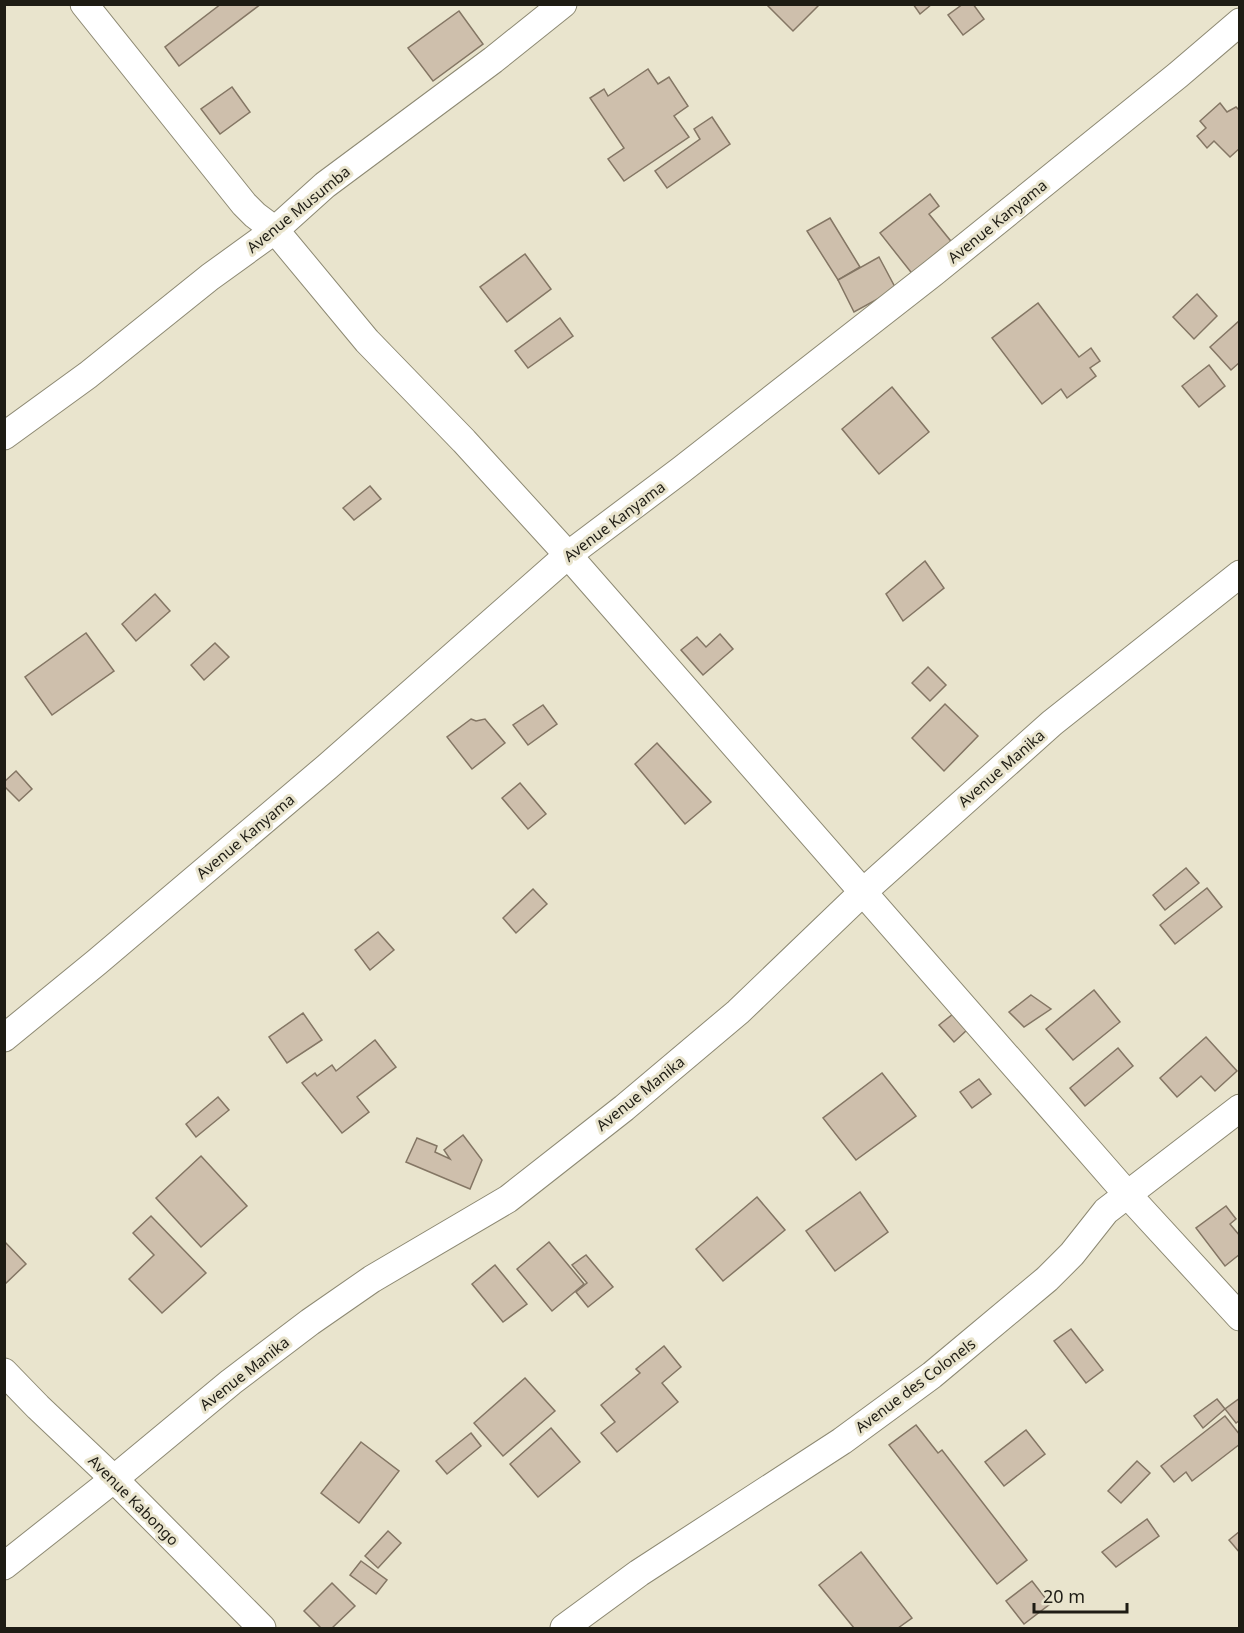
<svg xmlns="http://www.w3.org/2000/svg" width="1244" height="1633" font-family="'Noto Sans',sans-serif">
<rect width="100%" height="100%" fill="#e9e4cd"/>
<g fill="#cebfac" stroke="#847664" stroke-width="1.5">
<polygon points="221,4 261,4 179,66 165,47"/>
<polygon points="766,4 820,4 793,31"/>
<polygon points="913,4 932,4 920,14"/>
<polygon points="963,4 973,4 984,19 963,35 948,15"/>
<polygon points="459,11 483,44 433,81 408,48"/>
<polygon points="648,69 658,84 669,77 688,106 674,116 689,137 624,181 608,159 624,148 590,98 604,89 608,96"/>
<polygon points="232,87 250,112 220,134 201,109"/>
<polygon points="1220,103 1227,112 1236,107 1240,111 1240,148 1230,157 1214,141 1207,148 1197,136 1206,128 1200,121"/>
<polygon points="712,117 730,144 667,188 655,171 700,139 694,129"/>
<polygon points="930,194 939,206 929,214 954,245 914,276 880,233"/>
<polygon points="830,218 860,267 838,280 807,231"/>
<polygon points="525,254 551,289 507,322 480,287"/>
<polygon points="879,257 896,289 854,312 838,280"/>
<polygon points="1197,294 1217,316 1194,339 1173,317"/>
<polygon points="1038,303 1079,357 1091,348 1100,361 1090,368 1096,376 1067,398 1061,389 1042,404 992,338"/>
<polygon points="560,318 573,336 528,368 515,351"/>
<polygon points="1239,321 1240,362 1231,370 1210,347"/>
<polygon points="1209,365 1225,386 1199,407 1182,386"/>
<polygon points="892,387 929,432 879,474 842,429"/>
<polygon points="370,486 381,499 354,520 343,508"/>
<polygon points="925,561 944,588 903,621 886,594"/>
<polygon points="155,594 170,611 136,641 122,624"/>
<polygon points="86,633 114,671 52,715 25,677"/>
<polygon points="720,634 733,649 703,675 681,650 697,637 706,647"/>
<polygon points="215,643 229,657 204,680 191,665"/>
<polygon points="928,667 946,685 930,701 912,683"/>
<polygon points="945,704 978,736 944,771 912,738"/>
<polygon points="543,705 557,724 528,745 513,725"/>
<polygon points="471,719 476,721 485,719 505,743 472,769 447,737"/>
<polygon points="657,743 711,802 685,824 635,764"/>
<polygon points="16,771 32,789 19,801 4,786 4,782"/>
<polygon points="520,783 546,814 528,829 502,798"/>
<polygon points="1186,868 1199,883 1165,910 1153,895"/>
<polygon points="1207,888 1222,907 1175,944 1160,925"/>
<polygon points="533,889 547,904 516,933 503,918"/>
<polygon points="378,932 394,950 370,970 355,950"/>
<polygon points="1094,990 1120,1022 1073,1060 1046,1029"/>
<polygon points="1031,995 1051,1009 1024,1027 1009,1012"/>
<polygon points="303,1013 322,1040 287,1063 269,1037"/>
<polygon points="953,1014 967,1030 954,1042 939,1025"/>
<polygon points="1206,1037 1237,1071 1215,1091 1201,1076 1177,1097 1160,1078"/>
<polygon points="375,1040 396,1067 357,1097 369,1112 342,1133 302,1083 315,1073 317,1076 332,1065 336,1071"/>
<polygon points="1118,1048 1133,1066 1085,1106 1070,1088"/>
<polygon points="882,1073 916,1116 856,1160 823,1118"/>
<polygon points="979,1079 991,1094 972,1108 960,1092"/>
<polygon points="218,1097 229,1110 196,1137 186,1124"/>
<polygon points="463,1135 482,1160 470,1189 406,1162 417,1138 437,1146 435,1152 450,1159 444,1150"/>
<polygon points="201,1156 247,1206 201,1247 156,1198"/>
<polygon points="860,1192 888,1232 835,1271 806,1231"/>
<polygon points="757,1197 785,1230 723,1281 696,1249"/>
<polygon points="1226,1206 1236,1219 1230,1224 1240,1236 1240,1254 1225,1266 1196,1228"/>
<polygon points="151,1216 206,1273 162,1313 129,1279 154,1255 133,1233"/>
<polygon points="4,1241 26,1264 4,1285"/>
<polygon points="549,1242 584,1284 552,1311 517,1269"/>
<polygon points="586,1255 613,1287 588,1307 576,1292 587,1283 572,1265"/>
<polygon points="495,1265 527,1304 503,1322 472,1284"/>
<polygon points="1071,1329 1103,1370 1086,1383 1054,1341"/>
<polygon points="664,1346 681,1367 662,1383 678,1402 617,1452 601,1433 615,1422 601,1405 640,1373 636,1369"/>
<polygon points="525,1378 555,1411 503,1456 474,1423"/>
<polygon points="1240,1398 1240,1420 1236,1423 1225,1409"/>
<polygon points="1217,1399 1225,1409 1203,1428 1194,1416"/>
<polygon points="1225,1416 1240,1435 1240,1444 1192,1481 1186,1472 1174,1482 1161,1466"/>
<polygon points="916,1425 938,1453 942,1450 1027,1560 997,1584 889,1445"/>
<polygon points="551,1428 580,1462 538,1497 510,1464"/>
<polygon points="1026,1430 1045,1454 1004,1486 985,1462"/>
<polygon points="471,1433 481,1446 447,1474 436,1461"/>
<polygon points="361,1442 399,1471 359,1523 321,1493"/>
<polygon points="1137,1461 1150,1473 1121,1503 1108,1491"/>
<polygon points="1147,1519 1159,1536 1116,1567 1102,1552"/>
<polygon points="388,1531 401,1543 378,1568 365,1556"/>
<polygon points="1240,1531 1240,1553 1229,1540"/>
<polygon points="861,1552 912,1618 898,1628 854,1628 819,1585"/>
<polygon points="361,1561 387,1580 376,1594 350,1575"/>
<polygon points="1032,1581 1050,1604 1024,1624 1006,1601"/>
<polygon points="332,1583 355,1606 332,1628 321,1628 304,1611"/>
</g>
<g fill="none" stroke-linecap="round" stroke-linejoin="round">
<g stroke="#8d8973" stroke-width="29">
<g id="minor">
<polyline points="84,4 244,204 255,215 275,230 367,341 464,441 568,555 1127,1194 1240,1317"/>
<polyline points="4,436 88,375 210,277 275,230 325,185 493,60 563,4"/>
<polyline points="4,1038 97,962 327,767 568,555 681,470 933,273 1178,75 1240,22"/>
<polyline points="4,1372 38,1407 114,1479 262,1628"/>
<polyline points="4,1566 114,1479 231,1382 310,1322 372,1279 508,1199 624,1108 738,1012 863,892 1052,723 1240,574"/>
<polyline points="564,1628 639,1573 842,1441 932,1375 1047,1279 1072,1254 1106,1211 1240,1108"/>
</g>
</g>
<use href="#minor" stroke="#fff" stroke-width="27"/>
</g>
<g text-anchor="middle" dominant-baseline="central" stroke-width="6" stroke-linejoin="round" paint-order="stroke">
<g font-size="15" fill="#1e1c14" stroke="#e9e4cd">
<text transform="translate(298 209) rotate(-39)">Avenue Musumba</text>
<text transform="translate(997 221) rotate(-39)">Avenue Kanyama</text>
<text transform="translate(614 521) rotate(-37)">Avenue Kanyama</text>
<text transform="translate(1001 768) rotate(-41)">Avenue Manika</text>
<text transform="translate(245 836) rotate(-40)">Avenue Kanyama</text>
<text transform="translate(640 1093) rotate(-39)">Avenue Manika</text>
<text transform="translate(244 1373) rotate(-38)">Avenue Manika</text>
<text transform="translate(915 1385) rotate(-37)">Avenue des Colonels</text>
<text transform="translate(134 1500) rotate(45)">Avenue Kabongo</text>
</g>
</g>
<rect width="1244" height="1633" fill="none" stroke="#1e1c14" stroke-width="12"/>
<path d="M1034 1603v9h93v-9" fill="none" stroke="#1e1c14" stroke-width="3"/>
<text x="1043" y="1603" font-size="18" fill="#1e1c14" stroke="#e9e4cd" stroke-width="4.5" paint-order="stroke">20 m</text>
</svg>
